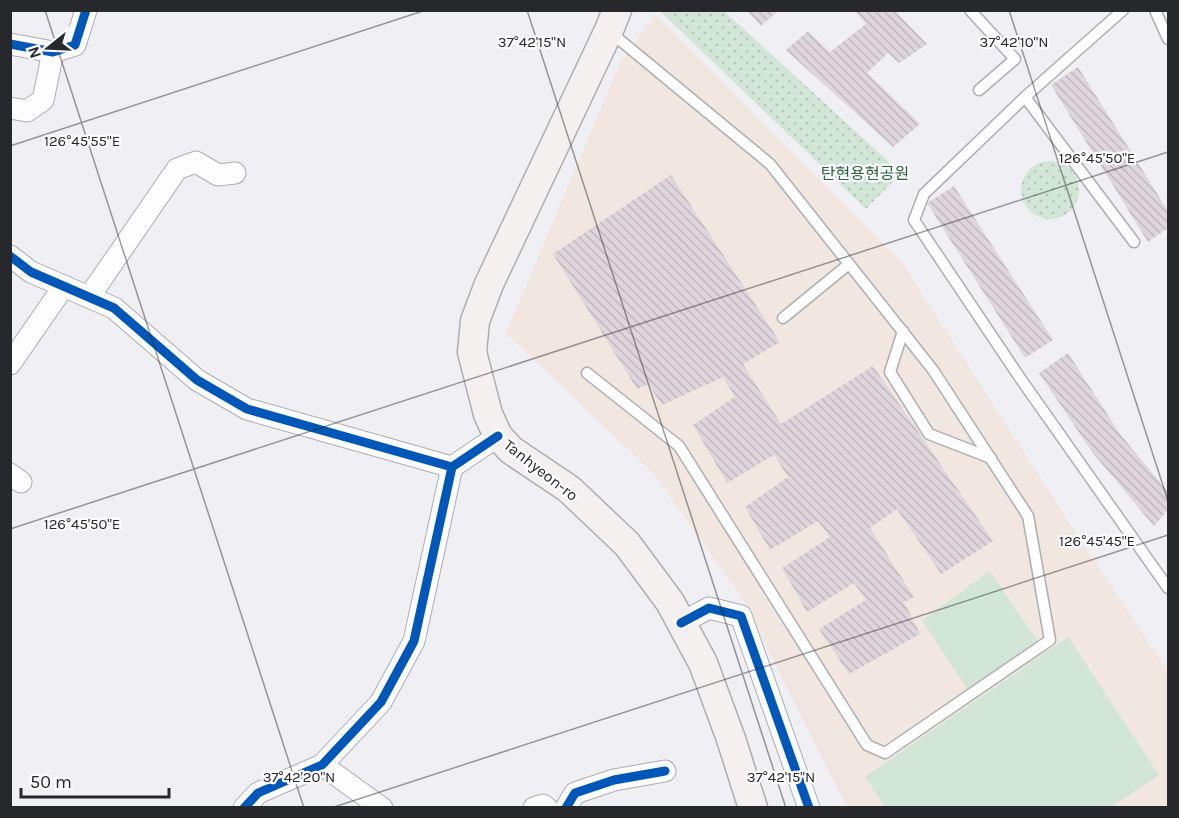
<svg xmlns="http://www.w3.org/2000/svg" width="1179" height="818" font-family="Karla,'Noto Sans KR',sans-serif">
<defs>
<pattern id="park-dots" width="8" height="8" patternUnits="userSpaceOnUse" patternTransform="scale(1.5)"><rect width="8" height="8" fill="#d2e6d8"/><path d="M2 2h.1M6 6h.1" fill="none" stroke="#b4c5ba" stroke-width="1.8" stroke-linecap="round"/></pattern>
<pattern id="building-back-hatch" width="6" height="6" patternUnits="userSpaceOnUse" patternTransform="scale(1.5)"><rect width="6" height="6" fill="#ded6dc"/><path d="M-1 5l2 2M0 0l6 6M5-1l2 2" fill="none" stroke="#beb8bd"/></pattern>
</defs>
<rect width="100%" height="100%" fill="#efeff4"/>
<polygon fill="#f1e7e0" points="655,14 901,261 1074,530 1168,672 1168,807 847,807 742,598 654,474 506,333 619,65"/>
<g fill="#d2e6d8">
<polygon points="990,571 1039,643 968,690 922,620"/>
<polygon points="1068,637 1159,775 1111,807 885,807 865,777"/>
</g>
<g fill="url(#park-dots)">
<polygon points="660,11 724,11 901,173 866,209"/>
<circle cx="1050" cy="190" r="29"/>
</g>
<g fill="url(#building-back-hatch)">
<polygon points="746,10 779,10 761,26"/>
<polygon points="854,10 894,10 927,44 899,63 888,53 867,73 920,124 893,147 786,50 808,31 830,52 866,24"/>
<polygon points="1078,67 1168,211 1168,228 1148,242 1051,85"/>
<polygon points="671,175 780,342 743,364 781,424 873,366 993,541 941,574 897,509 870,528 914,597 904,602 920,634 849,674 819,629 866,600 854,583 807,612 782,568 830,537 818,521 770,550 745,507 788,477 774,455 727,483 693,425 735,397 723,377 662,405 648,384 637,389 553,254"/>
<polygon points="954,186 1053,340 1025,358 927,203"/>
<polygon points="1068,353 1120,434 1168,492 1168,510 1154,526 1092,452 1039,373"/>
</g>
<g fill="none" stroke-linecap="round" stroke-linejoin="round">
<g stroke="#adaeb1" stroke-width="13">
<g id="lane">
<polyline points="970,10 1015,59 979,90"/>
<polyline points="1123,10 1025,97 924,194 914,220 1020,378 1168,588"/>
<polyline points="1155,10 1168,39"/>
<polyline points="1025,97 1134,242"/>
<polyline points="783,318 849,264"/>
<polyline points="903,331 890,372 929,434 991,458"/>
<polyline points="587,373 679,446 867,745 885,753 1050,640 1028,516 933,370 770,164 609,31"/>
</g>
</g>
<g stroke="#adaeb1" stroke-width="23">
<g id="street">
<polyline points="10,44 53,52 75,45 86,10"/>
<polyline points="10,108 27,111 43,100 53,52"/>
<polyline points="10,256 31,272 114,308 197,380 247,409 452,467 498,436"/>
<polyline points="89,297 177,169 196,162 218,175 235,173"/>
<polyline points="10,364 64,286"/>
<polyline points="10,474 21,482"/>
<polyline points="681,623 709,608 741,616 809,808"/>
<polyline points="322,765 382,808"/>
<polyline points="244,808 258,793 322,765 381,702 414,641 452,467"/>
<polyline points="534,808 543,805 547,808"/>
<polyline points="566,808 575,793 614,780 665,771"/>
</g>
</g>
<g stroke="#adaeb1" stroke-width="31">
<polyline id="secondary" points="617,10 609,30 489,284 475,321 472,352 488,414 498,436 511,450 569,489 627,544 670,602 703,663 731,739 753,808"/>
</g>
<use href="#lane" stroke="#fdfdfd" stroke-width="10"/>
<use href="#street" stroke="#fdfdfd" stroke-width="21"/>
<use href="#secondary" stroke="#f4f0ef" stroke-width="28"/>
<g stroke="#fbfbff" stroke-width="13">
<g id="cycleway">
<polyline points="10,44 53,52 75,45 86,10"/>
<polyline points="10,256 31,272 114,308 197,380 247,409 452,467 498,436"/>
<polyline points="681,623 709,608 741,616 809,808"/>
<polyline points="244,808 258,793 322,765 381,702 414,641 452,467"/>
<polyline points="566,808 575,793 614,780 665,771"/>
</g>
</g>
<use href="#cycleway" stroke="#0057b8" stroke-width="9"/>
</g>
<path fill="none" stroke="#27282b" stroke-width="1.5" stroke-opacity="0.45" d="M45 10 304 808M527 10 786 808M1009 10 1168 501M10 146 426 10M10 529 1168 152M331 808 1168 535"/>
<g text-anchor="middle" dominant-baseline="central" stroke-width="4.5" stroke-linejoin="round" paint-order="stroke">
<g font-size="16" fill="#2c633c" stroke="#fbfbff">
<text x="865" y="173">탄현용현공원</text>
</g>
<g font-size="16" fill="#27282b" stroke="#fbfbff">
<text transform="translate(541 470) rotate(38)">Tanhyeon-ro</text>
</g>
</g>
<g font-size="15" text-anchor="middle" fill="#27282b" stroke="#fbfbff" stroke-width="4.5" stroke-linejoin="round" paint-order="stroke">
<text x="532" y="47">37°42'15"N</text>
<text x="1014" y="47">37°42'10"N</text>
<text x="82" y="146">126°45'55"E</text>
<text x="1097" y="163">126°45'50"E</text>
<text x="82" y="529">126°45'50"E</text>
<text x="1097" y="546">126°45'45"E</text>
<text x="299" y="782">37°42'20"N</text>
<text x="781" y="782">37°42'15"N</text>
</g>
<rect width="1179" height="818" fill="none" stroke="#27282b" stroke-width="24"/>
<g transform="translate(48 48) rotate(252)" stroke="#fbfbff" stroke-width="4.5" paint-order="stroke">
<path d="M0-4.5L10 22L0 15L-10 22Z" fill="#27282b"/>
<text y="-9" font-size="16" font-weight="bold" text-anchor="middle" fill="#27282b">N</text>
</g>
<path d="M21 788v9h148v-9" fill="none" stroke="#27282b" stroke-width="3"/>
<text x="30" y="788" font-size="18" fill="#27282b" stroke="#fbfbff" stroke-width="4.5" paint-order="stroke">50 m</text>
</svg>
